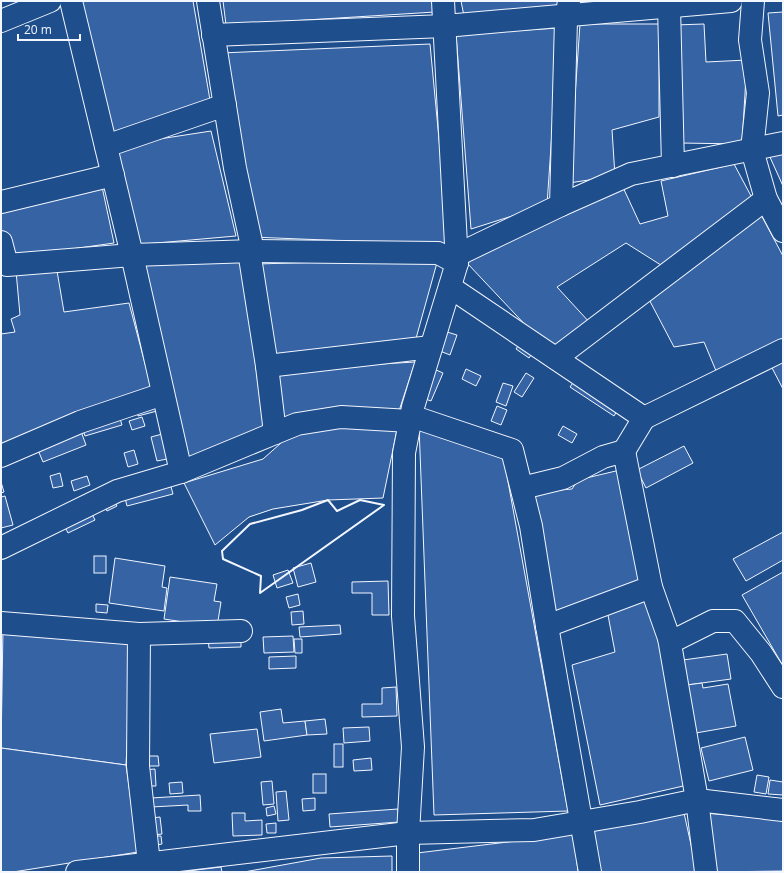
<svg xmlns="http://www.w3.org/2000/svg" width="784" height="873" font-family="'Open Sans',sans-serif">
<rect width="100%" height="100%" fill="#1f4e8c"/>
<g fill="#3563a3" stroke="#f2f6ff">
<polygon points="73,1 193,1 210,100 106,138"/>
<polygon points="223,1 434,1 435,12 226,25"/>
<polygon points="461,1 558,1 556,10 464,16"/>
<polygon points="783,12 783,115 778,116 768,13"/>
<polygon points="580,24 659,24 659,117 612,130 615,176 569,183"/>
<polygon points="704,24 706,62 747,60 742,144 680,143 674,25"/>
<polygon points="559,28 547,205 471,229 456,34"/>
<polygon points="430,44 449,245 251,237 221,53"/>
<polygon points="211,131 236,236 134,245 114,146"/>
<polygon points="783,151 783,186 769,155"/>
<polygon points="734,164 783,256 783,339 719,378 704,342 674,347 643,288 664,267 626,243 557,287 591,324 553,349 532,332 467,263 567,208 621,183 640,224 668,216 661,181"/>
<polygon points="101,182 114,243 8,258 1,235 1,208"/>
<polygon points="242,255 264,432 183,463 140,262"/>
<polygon points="438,259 415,342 274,360 256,264"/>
<polygon points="56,265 64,312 129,303 152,390 1,450 1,334 15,332 11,319 20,315 16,271"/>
<polygon points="447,332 457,335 450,355 440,351"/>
<polygon points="522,340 535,349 529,358 516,349"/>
<polygon points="783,359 783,389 771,366"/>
<polygon points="415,362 398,414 346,414 283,417 277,370"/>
<polygon points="434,369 443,373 431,401 423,398"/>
<polygon points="466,369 481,376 476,386 462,379"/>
<polygon points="526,373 534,378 522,397 514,392"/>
<polygon points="577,377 620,406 614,416 570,387"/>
<polygon points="503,383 513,386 506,406 496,402"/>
<polygon points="154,401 157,411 138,416 135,407"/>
<polygon points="497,406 507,410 501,425 491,421"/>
<polygon points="118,412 122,425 85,436 81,424"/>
<polygon points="142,417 145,426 132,430 129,421"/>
<polygon points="398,425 383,498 328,500 273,509 249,517 215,545 184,483 263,459 299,427"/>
<polygon points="79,426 86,445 43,462 35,443"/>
<polygon points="419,426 503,454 568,811 434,815"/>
<polygon points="563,426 577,434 572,443 558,435"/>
<polygon points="166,433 172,458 157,461 151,437"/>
<polygon points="684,446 693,463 646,488 637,470"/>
<polygon points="134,450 138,464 128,467 124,453"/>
<polygon points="620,470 644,584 553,618 534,492 572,489 578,480"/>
<polygon points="60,473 63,486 53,488 50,476"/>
<polygon points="87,476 90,485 74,491 71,481"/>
<polygon points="1,482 4,492 1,493"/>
<polygon points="170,483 173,494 127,506 124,494"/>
<polygon points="5,496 13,525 1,528 1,497"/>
<polygon points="113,498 117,506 107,511 103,502"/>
<polygon points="90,510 95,520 68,533 63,523"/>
<polygon points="783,532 783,560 746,581 733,559"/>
<rect x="94" y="556" width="12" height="17"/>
<polygon points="115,558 165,566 162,587 167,588 164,611 109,603"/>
<polygon points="311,563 316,582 298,587 293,568"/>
<polygon points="288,570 293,583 277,588 273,575"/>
<polygon points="783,572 783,666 742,595"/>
<polygon points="170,577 217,584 214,601 221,602 217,627 164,619"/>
<polygon points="388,581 389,615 372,615 372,593 352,593 352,582"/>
<polygon points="298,594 300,605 289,608 286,597"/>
<polygon points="648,596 692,784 600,805 572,665 615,652 607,610"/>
<polygon points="96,604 108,605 107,613 96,612"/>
<polygon points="303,611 304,624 292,625 291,612"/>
<polygon points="340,625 341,634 300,637 299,627"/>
<polygon points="3,628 133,636 126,765 1,748"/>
<polygon points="241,635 241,647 209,648 208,637"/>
<polygon points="293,636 294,652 264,653 263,637"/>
<polygon points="294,639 302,639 302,653 295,653"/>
<polygon points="727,654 731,679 687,685 683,660"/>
<polygon points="296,656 296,668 269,669 269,657"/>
<polygon points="702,683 703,688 728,684 736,726 690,734 687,685"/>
<polygon points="396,687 397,716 362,717 362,704 382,704 382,688"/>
<polygon points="281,709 283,723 305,721 307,735 264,741 260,712"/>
<polygon points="325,719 327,734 307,735 305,721"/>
<polygon points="369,727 370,741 344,743 343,728"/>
<polygon points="257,729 261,757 214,763 210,734"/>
<polygon points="745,737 753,770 709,781 701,748"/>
<rect x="334" y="744" width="9" height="23"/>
<polygon points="1,748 126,765 138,852 13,872 1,872"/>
<polygon points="140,756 158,756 159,766 141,766"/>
<polygon points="371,758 372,770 354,771 353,760"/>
<polygon points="155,769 156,786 143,786 141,770"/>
<rect x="313" y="774" width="13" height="19"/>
<polygon points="757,775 769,777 766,794 754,792"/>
<polygon points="770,780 783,782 783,795 768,794"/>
<polygon points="272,781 274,804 263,805 261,782"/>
<polygon points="182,782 183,793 170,794 169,783"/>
<polygon points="286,791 289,820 278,821 276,792"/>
<polygon points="200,795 201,811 188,811 188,805 151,807 151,798"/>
<polygon points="315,798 315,810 303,811 302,799"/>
<polygon points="274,806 276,814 267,816 266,808"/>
<polygon points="398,809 399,822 330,827 329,814"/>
<polygon points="232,813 245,813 245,821 262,820 262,835 233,836"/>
<polygon points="684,813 697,872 600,872 589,832"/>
<polygon points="704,813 783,820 783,871 715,872"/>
<polygon points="160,817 162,834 154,835 152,818"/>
<polygon points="276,823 276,833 267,833 266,824"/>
<polygon points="574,834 578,872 418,872 417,853"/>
<polygon points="155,836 161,836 162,844 157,845"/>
<polygon points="392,856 392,872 244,872 321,858"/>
<polygon points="221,867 222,872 180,872"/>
</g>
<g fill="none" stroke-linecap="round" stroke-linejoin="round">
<g stroke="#f2f6ff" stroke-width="24">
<g id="minor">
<polyline points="71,1 132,255 181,472"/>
<polyline points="208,1 235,168 253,251"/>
<polyline points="753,1 750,40 758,93 752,150 766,199 783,231"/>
<polyline points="669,6 673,166"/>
<polyline points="1,21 50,1"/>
<polyline points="213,35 445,26 731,1"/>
<polyline points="106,146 225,105"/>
<polyline points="1,202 113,175"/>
<polyline points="561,205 631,174 783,143"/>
<polyline points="1,242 7,265 132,255 253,251 438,253 457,263"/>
<polyline points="457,255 561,205 566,20 569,1"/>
<polyline points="450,287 644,418 624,451"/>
<polyline points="556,358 766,199"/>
<polyline points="267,366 431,347"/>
<polyline points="411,416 512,450 531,526 547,626 651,587 624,451 603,457 563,478 522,488"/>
<polyline points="644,418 783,350"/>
<polyline points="275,433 297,424 341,417 410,421"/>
<polyline points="1,456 80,422 163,394"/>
<polyline points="1,548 117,491 181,472 275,433 267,366 249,251"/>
<polyline points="651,587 669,638 677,639 713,621 735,621 761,653 783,687"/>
<polyline points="1,623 139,634 138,766 149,863"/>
<polyline points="547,626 590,872"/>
<polyline points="139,634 241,631"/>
<polyline points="669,638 697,800 706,872"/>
<polyline points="77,872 408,833 534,830 640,812 697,800 783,810"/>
<polyline points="408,872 408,833 413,747 403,616 404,453 413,407 457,263 443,1"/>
</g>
</g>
<use href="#minor" stroke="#1f4e8c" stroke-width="22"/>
<polygon stroke="#f2f6ff" stroke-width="2" points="328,500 337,511 360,500 384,505 260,593 261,576 223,559 222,551 250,524 302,510"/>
</g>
<rect width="784" height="873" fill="none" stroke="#f2f6ff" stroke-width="4"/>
<path d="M18 34v6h62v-6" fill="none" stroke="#f2f6ff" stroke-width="2"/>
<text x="24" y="34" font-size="12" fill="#f2f6ff" stroke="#1f4e8c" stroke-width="3" paint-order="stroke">20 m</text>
</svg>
